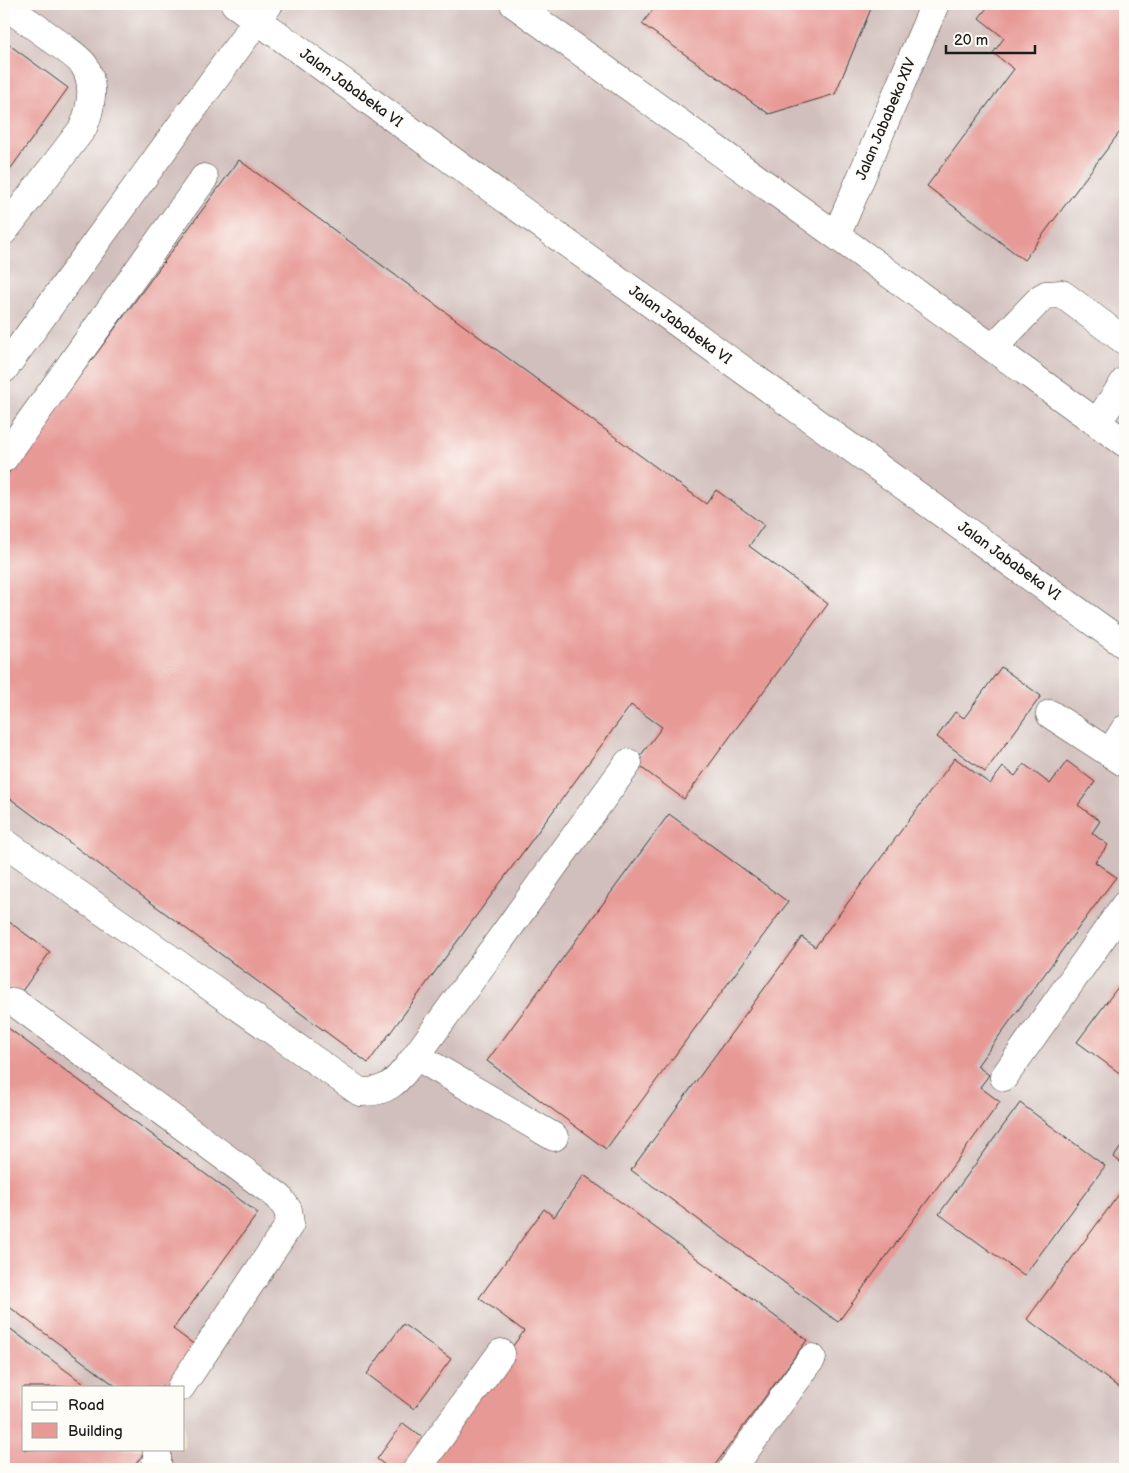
<svg xmlns="http://www.w3.org/2000/svg" width="1129" height="1473" font-family="'Balsamiq Sans',sans-serif">
<rect width="100%" height="100%" fill="#fdfcf7"/>
<filter id="ink" filterUnits="userSpaceOnUse"><feTurbulence type="fractalNoise" baseFrequency=".02" numOctaves="2"/><feDisplacementMap in="SourceGraphic" scale="10" xChannelSelector="R" yChannelSelector="G"/><feConvolveMatrix kernelMatrix="1 2 1 2 8 2 1 2 1" color-interpolation-filters="sRGB"/></filter>
<filter id="wash" filterUnits="userSpaceOnUse"><feTurbulence type="fractalNoise" baseFrequency=".0096" numOctaves="4" result="noise"/><feDisplacementMap in="SourceGraphic" scale="20" xChannelSelector="R" yChannelSelector="G"/><feGaussianBlur stdDeviation="1.12" result="paint"/><feColorMatrix in="noise" values="0 0 0 0 0 0 0 0 0 0 0 0 0 0 0 0 0 1.4 0 .05"/><feComposite in="paint" operator="in"/></filter>
<g filter="url(#wash)">
<rect width="100%" height="100%" fill="#f2e1c5"/>
<path fill="#d1bfbd" fill-rule="evenodd" d="M4 4H1125V1469H4ZM24 1387H184V1449H24Z"/>
<g id="blocks">
<g fill="#e79995">
<polygon points="657,4 873,4 835,94 769,114 642,24"/>
<polygon points="990,4 1125,4 1125,125 1024,260 927,186 1014,69 993,53 1004,38 979,18"/>
<polygon points="4,41 68,88 4,178"/>
<polygon points="239,160 706,504 716,490 764,525 749,546 828,604 684,799 635,763 662,727 631,705 368,1063 4,794 4,479"/>
<polygon points="1001,667 1041,696 985,772 937,737 955,712 964,718"/>
<polygon points="955,758 990,784 1003,767 1015,776 1024,764 1050,784 1067,761 1095,782 1078,805 1100,821 1092,833 1108,845 1095,862 1116,877 977,1066 989,1075 980,1087 1000,1102 838,1322 631,1170 802,937 815,947"/>
<polygon points="669,814 788,902 606,1149 487,1061"/>
<polygon points="4,918 50,952 4,1016"/>
<polygon points="1124,979 1125,980 1125,1077 1077,1042"/>
<polygon points="4,1025 258,1213 173,1329 204,1352 178,1387 117,1387 4,1303"/>
<polygon points="1020,1103 1105,1166 1024,1276 939,1214"/>
<polygon points="1125,1141 1125,1166 1114,1157"/>
<polygon points="584,1175 807,1340 712,1469 422,1469 524,1331 479,1298 544,1209 554,1217"/>
<polygon points="1125,1186 1125,1392 1027,1319"/>
<polygon points="4,1324 88,1387 24,1387 24,1449 147,1449 132,1469 4,1469"/>
<polygon points="403,1324 451,1359 414,1409 367,1374"/>
<polygon points="403,1423 431,1444 413,1469 390,1469 377,1459"/>
</g>
</g>
</g>
<g filter="url(#ink)">
<use href="#blocks" fill-opacity="0" stroke="#3c3a35" stroke-width="1"/>
<g fill="none" stroke-linecap="round" stroke-linejoin="round">
<g stroke="#3c3a35" stroke-width="29">
<g id="minor">
<path d="M4 4C17 15 78 55 84 65 96 84 91 109 83 128L4 231"/>
<polyline points="235,4 1125,645"/>
<polyline points="514,4 1125,443"/>
<polyline points="837,234 935,4"/>
<polyline points="993,348 1041,298 1046,295 1062,294 1125,341"/>
<polyline points="4,369 269,4"/>
<polyline points="1097,423 1125,381"/>
<polyline points="4,458 204,178"/>
<polyline points="1050,714 1125,763"/>
<polyline points="1110,753 1125,729"/>
<path d="M4 842 360 1092C391 1093 398 1079 416 1056L554 1137"/>
<polyline points="14,1002 279,1197 288,1210 290,1224 181,1387"/>
<polyline points="416,1056 628,763"/>
<polyline points="1004,1077 1125,905"/>
<polyline points="157,1469 157,1449"/>
<polyline points="417,1469 501,1353"/>
<polyline points="732,1469 812,1358"/>
</g>
</g>
<use href="#minor" stroke="#fff" stroke-width="28"/>
</g>
</g>
<g text-anchor="middle" dominant-baseline="central" stroke-width="4" stroke-linejoin="round" paint-order="stroke">
<g font-size="15" fill="#1c1c1c" stroke="#fdfcf7">
<text transform="translate(351 88) rotate(36)">Jalan Jababeka VI</text>
<text transform="translate(886 119) rotate(-67)">Jalan Jababeka XIV</text>
<text transform="translate(680 325) rotate(36)">Jalan Jababeka VI</text>
<text transform="translate(1009 561) rotate(36)">Jalan Jababeka VI</text>
</g>
</g>
<rect width="1129" height="1473" fill="none" stroke="#fdfcf7" stroke-width="20"/>
<rect x="22" y="1386" width="162" height="65" fill="#fdfcf7" stroke="#a3a29f"/>
<rect x="32" y="1402" width="25" height="8" fill="#ffffff" stroke="#a3a29f"/>
<text x="68" y="1410" font-size="15" fill="#1c1c1c">Road</text>
<rect x="32" y="1423" width="25" height="15" fill="#e79995" stroke="#a3a29f"/>
<text x="68" y="1436" font-size="15" fill="#1c1c1c">Building</text>
<path d="M946 45v8h89v-8" fill="none" stroke="#1c1c1c" stroke-width="2.5"/>
<text x="954" y="45" font-size="15" fill="#1c1c1c" stroke="#fdfcf7" stroke-width="4" paint-order="stroke">20 m</text>
</svg>
